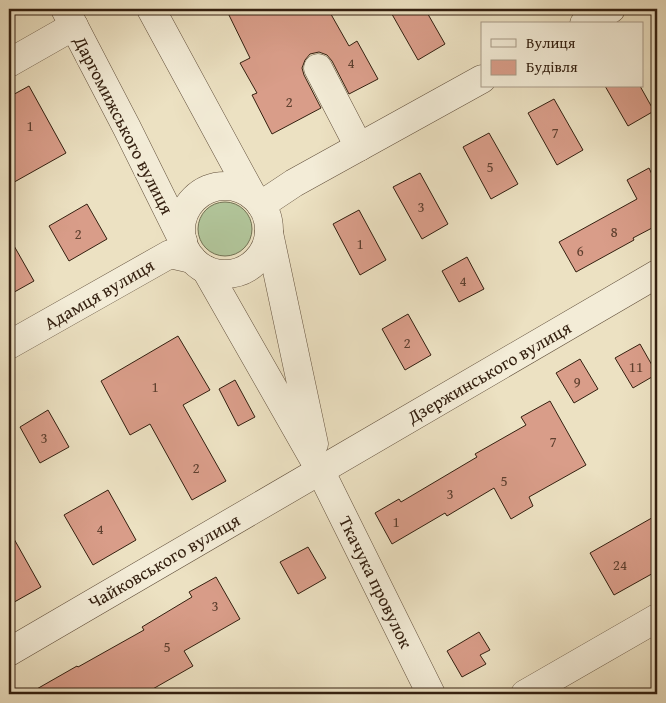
<svg xmlns="http://www.w3.org/2000/svg" width="666" height="703" font-family="'Gentium Book Plus',serif">
<rect width="100%" height="100%" fill="#ece1c2"/>
<filter id="stains"><feTurbulence type="fractalNoise" baseFrequency=".004" numOctaves="4"/><feColorMatrix values="0 0 0 0 .2 0 0 0 0 .09 0 0 0 0 .02 0 0 0 .5 -.17"/></filter>
<radialGradient id="worn" r=".72"><stop offset=".6" stop-color="#630" stop-opacity="0"/><stop offset="1" stop-color="#630" stop-opacity=".3"/></radialGradient>
<circle fill="#b1c499" stroke="#727254" cx="225" cy="229" r="27"/>
<g fill="#d99d89" stroke="#342010">
<polygon points="226,9 328,9 349,46 357,41 378,79 349,94 332,61 327,55 319,52 310,54 305,60 302,68 304,75 321,108 272,134 252,95 257,93 240,63 250,58"/>
<polygon points="389,9 425,9 445,44 418,60"/>
<polygon points="29,86 66,153 9,185 9,97"/>
<polygon points="605,86 640,86 654,111 628,126"/>
<polygon points="554,99 583,150 557,165 528,113"/>
<polygon points="489,133 518,184 491,199 463,147"/>
<polygon points="649,168 657,185 657,238 652,228 633,238 634,240 576,272 559,242 637,199 627,180"/>
<polygon points="420,173 448,224 422,239 393,187"/>
<polygon points="87,204 107,239 69,261 49,226"/>
<polygon points="359,210 386,260 360,275 333,224"/>
<polygon points="9,237 34,281 9,295"/>
<polygon points="467,257 484,289 459,302 442,271"/>
<polygon points="408,314 431,355 405,370 382,329"/>
<polygon points="178,336 210,390 183,405 226,481 192,500 150,424 130,435 101,381"/>
<polygon points="640,344 657,374 633,388 615,358"/>
<polygon points="580,359 598,389 574,403 556,373"/>
<polygon points="235,380 255,417 238,426 219,389"/>
<polygon points="550,401 586,465 529,497 533,506 511,519 494,488 447,516 445,513 392,544 375,513 399,499 401,502 477,457 475,454 526,425 521,417"/>
<polygon points="48,410 69,447 40,463 20,427"/>
<polygon points="108,490 136,540 93,565 64,515"/>
<polygon points="657,515 657,571 614,595 590,553"/>
<polygon points="9,530 41,587 9,605"/>
<polygon points="308,547 326,578 298,594 280,562"/>
<polygon points="216,577 240,619 184,651 193,666 144,694 28,694 77,666 78,667 144,630 142,627 192,597 189,592"/>
<polygon points="479,632 490,650 480,655 486,664 462,677 447,651"/>
</g>
<g fill="none" stroke-linecap="round" stroke-linejoin="round">
<g stroke="#62503c" stroke-width="29">
<g id="minor">
<polyline points="65,9 127,128 183,241"/>
<polyline points="151,9 252,195"/>
<polyline points="584,24 611,9"/>
<polyline points="9,63 74,26"/>
<polyline points="318,68 359,147"/>
<circle cx="225" cy="230" r="44"/>
<polyline points="261,205 294,183 482,79"/>
<polyline points="269,233 314,444"/>
<polyline points="206,270 320,470 431,694"/>
<polyline points="9,345 170,254 192,259"/>
<polyline points="9,652 657,274"/>
<polyline points="525,694 657,618"/>
</g>
</g>
<use href="#minor" stroke="#f3ecd7" stroke-width="28"/>
</g>
<g text-anchor="middle" dominant-baseline="central" stroke-width="5" stroke-linejoin="round" paint-order="stroke">
<g font-size="15" fill="#5d3f2e">
<text x="351" y="62">4</text>
<text x="289" y="101">2</text>
<text x="30" y="125">1</text>
<text x="555" y="132">7</text>
<text x="490" y="166">5</text>
<text x="421" y="206">3</text>
<text x="614" y="231">8</text>
<text x="78" y="233">2</text>
<text x="360" y="243">1</text>
<text x="580" y="250">6</text>
<text x="463" y="280">4</text>
<text x="407" y="342">2</text>
<text x="636" y="366">11</text>
<text x="577" y="381">9</text>
<text x="155" y="386">1</text>
<text x="44" y="437">3</text>
<text x="553" y="441">7</text>
<text x="196" y="467">2</text>
<text x="504" y="480">5</text>
<text x="450" y="493">3</text>
<text x="396" y="521">1</text>
<text x="100" y="528">4</text>
<text x="620" y="564">24</text>
<text x="215" y="605">3</text>
<text x="167" y="646">5</text>
</g>
<g font-size="18" fill="#342010" stroke="#f3ecd7">
<text transform="translate(124 125) rotate(63)">Даргомижського вулиця</text>
<text transform="translate(99 294) rotate(-30)">Адамця вулиця</text>
<text transform="translate(489 372) rotate(-30)">Дзержинського вулиця</text>
<text transform="translate(164 561) rotate(-30)">Чайковського вулиця</text>
<text transform="translate(376 582) rotate(64)">Ткачука провулок</text>
</g>
</g>
<rect width="666" height="703" fill="none" stroke="#ece1c2" stroke-width="30"/>
<rect x="10" y="10" width="646" height="683" fill="none" stroke="#342010" stroke-width="2.5"/>
<rect x="15" y="15" width="636" height="673" fill="none" stroke="#342010"/>
<rect x="481" y="22" width="162" height="65" fill="#f3ecd7" stroke="#a79a87"/>
<rect x="491" y="39" width="25" height="8" fill="#f3ecd7" stroke="#a79a87"/>
<text x="526" y="48" font-size="15" fill="#342010">Вулиця</text>
<rect x="491" y="60" width="25" height="15" fill="#d99d89" stroke="#a79a87"/>
<text x="526" y="72" font-size="15" fill="#342010">Будівля</text>
<rect width="100%" height="100%" filter="url(#stains)"/>
<rect width="100%" height="100%" fill="url(#worn)"/>
</svg>
